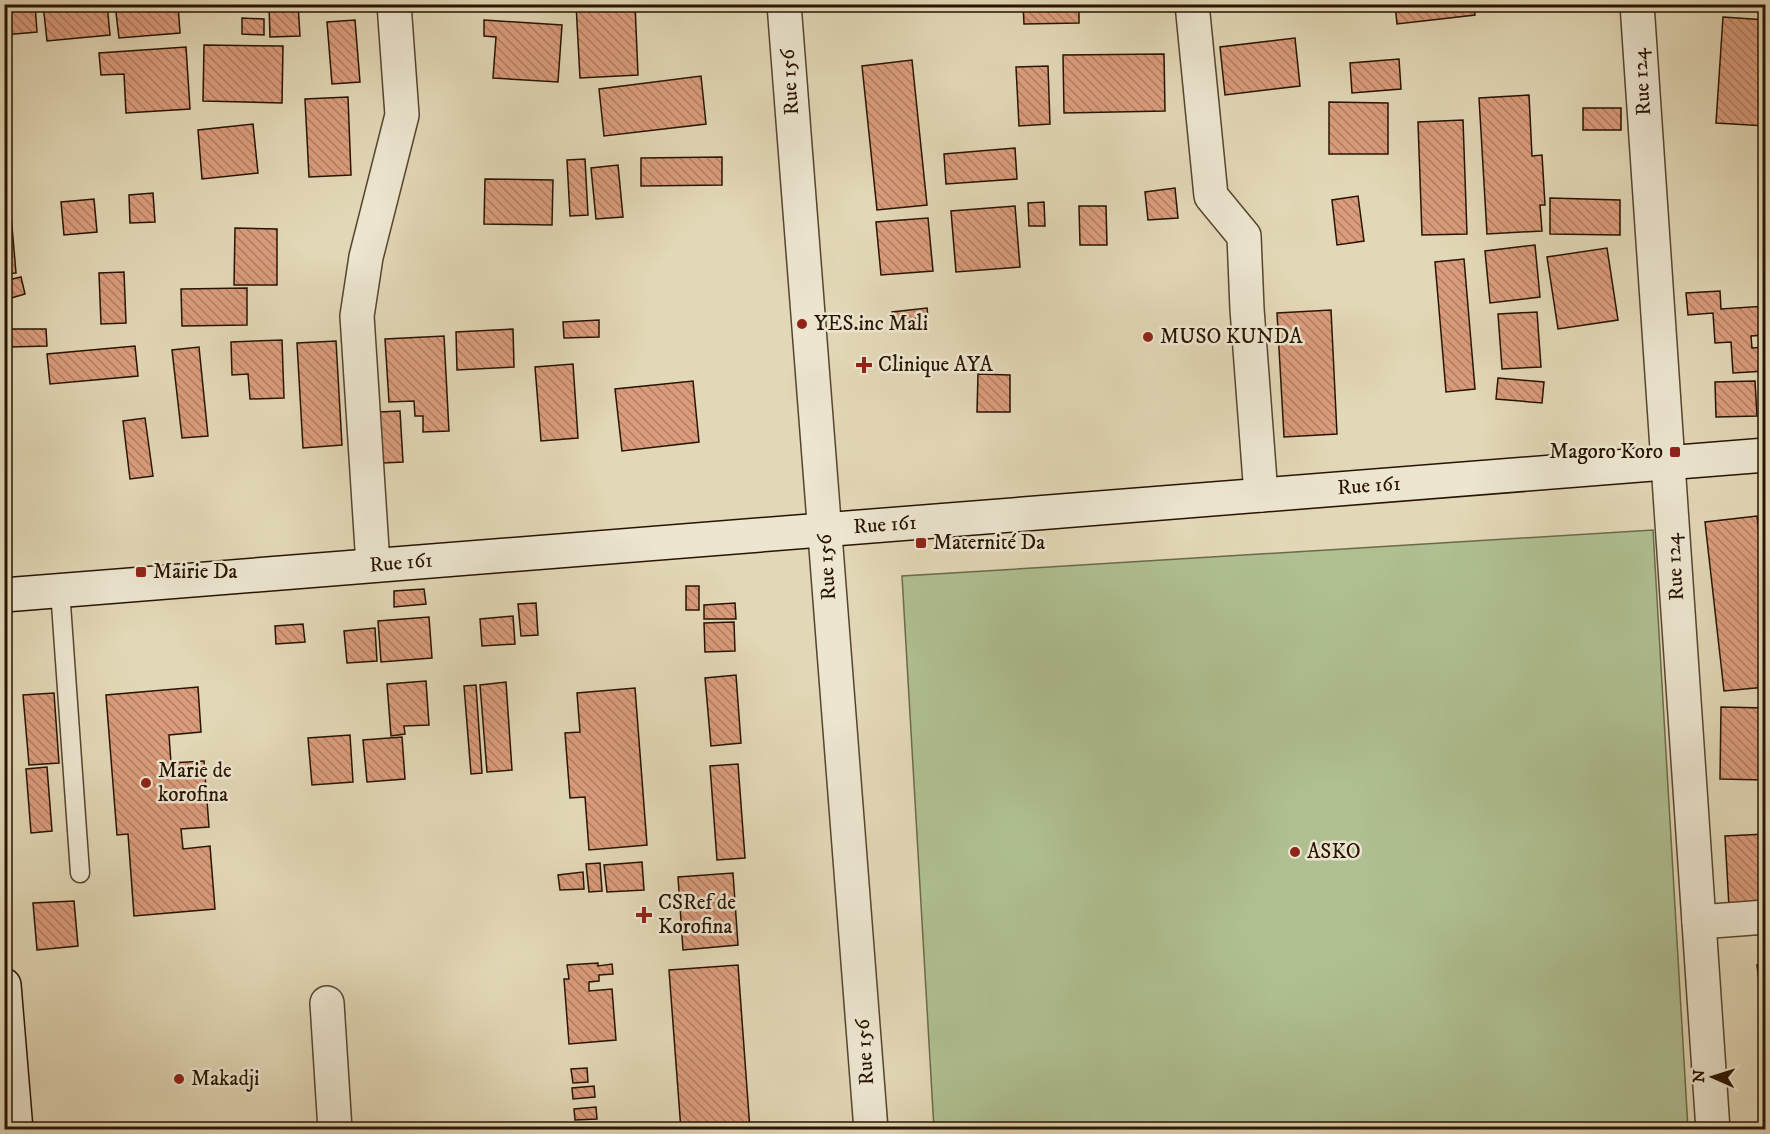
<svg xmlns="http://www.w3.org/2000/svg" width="1770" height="1134" font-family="'IM FELL DW Pica',serif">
<defs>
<pattern id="building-back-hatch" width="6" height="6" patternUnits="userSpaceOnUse" patternTransform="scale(1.5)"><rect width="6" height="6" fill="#da9c7c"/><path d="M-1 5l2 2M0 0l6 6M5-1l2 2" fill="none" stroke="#b17e63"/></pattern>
</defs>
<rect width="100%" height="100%" fill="#e2d7b6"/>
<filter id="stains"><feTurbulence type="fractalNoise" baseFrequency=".00333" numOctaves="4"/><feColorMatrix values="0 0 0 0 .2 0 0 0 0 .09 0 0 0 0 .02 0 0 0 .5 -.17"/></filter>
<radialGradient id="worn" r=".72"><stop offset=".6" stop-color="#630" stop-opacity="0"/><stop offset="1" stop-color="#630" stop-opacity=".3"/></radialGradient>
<polygon fill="#afbf91" stroke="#6c6a49" stroke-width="1.5" points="1653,530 1688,1129 934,1129 902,576"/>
<g fill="url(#building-back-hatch)" stroke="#281401" stroke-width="1.5">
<polygon points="4,4 35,4 37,32 4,35"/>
<polygon points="43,4 107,4 110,35 47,41"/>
<polygon points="115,4 178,4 180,33 119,38"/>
<polygon points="193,4 238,4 238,6 194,10"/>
<polygon points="269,4 298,4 300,36 270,37"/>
<polygon points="530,4 562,4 562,7 530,10"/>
<polygon points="576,4 635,4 638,75 580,78"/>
<polygon points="1023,4 1079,4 1079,23 1024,24"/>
<polygon points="1395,4 1473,4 1475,15 1397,24"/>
<polygon points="1723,17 1766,20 1766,126 1716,123"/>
<polygon points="242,18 264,19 264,35 242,34"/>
<polygon points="355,20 360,82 332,84 327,22"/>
<polygon points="484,20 562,25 558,82 493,78 496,37 484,36"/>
<polygon points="1295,38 1300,86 1225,95 1220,47"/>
<polygon points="204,45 283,46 282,103 203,101"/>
<polygon points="186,47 190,109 126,113 124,74 101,75 99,53"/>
<polygon points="1164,54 1165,111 1064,113 1063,55"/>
<polygon points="1399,59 1401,89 1352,93 1350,63"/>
<polygon points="912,60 927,205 877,210 862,66"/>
<polygon points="1048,66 1050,124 1019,126 1016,67"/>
<polygon points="701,76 706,124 604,136 599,89"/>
<polygon points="1529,95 1532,156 1542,155 1545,205 1540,205 1542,231 1487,234 1479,98"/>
<polygon points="348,97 351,175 309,177 305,99"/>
<polygon points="1329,102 1388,103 1388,154 1329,154"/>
<rect x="1583" y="108" width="38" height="22"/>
<polygon points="1463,120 1467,234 1422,235 1418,122"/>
<polygon points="253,124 258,173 202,179 198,130"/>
<polygon points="1015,148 1017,179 946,184 944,154"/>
<polygon points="722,157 722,185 641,186 641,158"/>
<polygon points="585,159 588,215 570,216 567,160"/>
<polygon points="618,165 623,217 596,219 591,168"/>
<polygon points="485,179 553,180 552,225 484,224"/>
<polygon points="1175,188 1178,218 1148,220 1145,192"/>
<polygon points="153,193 155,222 130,223 129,195"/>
<polygon points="1358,196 1364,241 1337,245 1332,200"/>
<polygon points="1550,198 1620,200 1620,235 1550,234"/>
<polygon points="94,199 97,232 64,235 61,202"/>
<polygon points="1044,202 1045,226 1029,226 1028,203"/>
<polygon points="4,203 10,203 16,273 4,274"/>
<polygon points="1015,206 1020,267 956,272 951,211"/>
<polygon points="1079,206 1106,206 1107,245 1080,245"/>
<polygon points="928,218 933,271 881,275 876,222"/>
<polygon points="235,228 277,229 277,285 234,285"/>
<polygon points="1535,245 1540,297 1490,303 1485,251"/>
<polygon points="1607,248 1618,320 1558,329 1547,257"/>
<polygon points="1464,259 1475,389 1446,392 1435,262"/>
<polygon points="124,272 126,323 101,324 99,273"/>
<polygon points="21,277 25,294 8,299 4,281"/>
<polygon points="247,288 247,325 182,326 181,289"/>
<polygon points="1720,291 1721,309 1766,306 1766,335 1751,336 1752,348 1766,347 1766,371 1733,373 1731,342 1715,343 1713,313 1688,315 1686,293"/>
<polygon points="927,308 928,317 893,321 892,312"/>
<polygon points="1331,310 1337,434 1284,437 1277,313"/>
<polygon points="1537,312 1541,367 1502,369 1498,314"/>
<polygon points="599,320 599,337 564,338 563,322"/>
<polygon points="10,329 46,329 47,346 10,347"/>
<polygon points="513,329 514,367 457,370 456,332"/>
<polygon points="444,336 449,431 423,432 423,416 415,416 414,401 389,402 385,339"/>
<polygon points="282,340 284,398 250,399 248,374 232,375 231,342"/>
<polygon points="336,341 342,445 303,448 297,343"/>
<polygon points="135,346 138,376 50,384 47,354"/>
<polygon points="199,347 208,436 182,438 172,350"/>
<polygon points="573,364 578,438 541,441 535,367"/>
<polygon points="978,374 1010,375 1010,412 977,412"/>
<polygon points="1498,378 1544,382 1542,403 1496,399"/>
<polygon points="693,381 699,442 622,451 615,389"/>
<polygon points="1755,381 1757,416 1716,417 1715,382"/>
<polygon points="4,387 8,387 7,413 4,413"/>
<polygon points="400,411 403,462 383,463 379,412"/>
<polygon points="145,418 153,476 130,479 123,421"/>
<polygon points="1757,516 1766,592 1766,687 1724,691 1705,522"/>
<rect x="686" y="586" width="13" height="24"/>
<polygon points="424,589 426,604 394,607 394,591"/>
<polygon points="536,603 538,635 521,636 518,604"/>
<polygon points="735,603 736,619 704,619 704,605"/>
<polygon points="513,616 515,644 482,646 480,619"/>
<polygon points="429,617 432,658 381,662 378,621"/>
<polygon points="734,622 735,651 705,652 704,623"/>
<polygon points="303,624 305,642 276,644 275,626"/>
<polygon points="375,628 377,661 347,663 344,631"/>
<polygon points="736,675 741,743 711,746 705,678"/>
<polygon points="426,681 429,725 404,726 405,734 391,736 387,684"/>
<polygon points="506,682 512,770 487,772 480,685"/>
<polygon points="476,685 482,773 471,774 464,686"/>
<polygon points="198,687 201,732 169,735 171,763 204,761 209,827 181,829 183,849 210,846 215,909 134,916 128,834 117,835 106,695"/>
<polygon points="635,688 647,845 589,850 585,797 570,798 565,733 580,732 577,693"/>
<polygon points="54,693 59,763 29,765 23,695"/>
<polygon points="1721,707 1765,708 1764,780 1720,779"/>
<polygon points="350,735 353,782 312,785 308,738"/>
<polygon points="402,737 405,779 367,782 363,740"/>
<polygon points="738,764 745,858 717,860 710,766"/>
<polygon points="47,767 52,831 31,833 26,769"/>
<polygon points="1766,834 1766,905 1729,907 1725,836"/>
<polygon points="642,862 644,890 607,892 604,865"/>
<polygon points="600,863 602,891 589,892 586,864"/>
<polygon points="583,872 584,889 560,890 558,875"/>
<polygon points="733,873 738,945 683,950 678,877"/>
<polygon points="74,901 78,946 37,950 33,903"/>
<polygon points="598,963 598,966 612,964 613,974 599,975 599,981 589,982 589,991 612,989 616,1040 569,1044 564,979 569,979 567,965"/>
<polygon points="1766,964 1766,1041 1757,965"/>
<polygon points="738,965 750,1130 681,1130 669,970"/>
<polygon points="587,1068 588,1082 573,1083 571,1069"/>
<polygon points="594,1086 595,1097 573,1099 572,1088"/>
<polygon points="596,1107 597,1119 575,1120 574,1109"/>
</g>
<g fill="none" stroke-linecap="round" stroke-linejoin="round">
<g stroke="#56452e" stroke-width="21">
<polyline id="lane" points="60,590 80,873"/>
</g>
<g stroke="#56452e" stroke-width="36">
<g id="street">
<polyline points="784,4 871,1130"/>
<polyline points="1192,4 1211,196 1244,236 1247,309 1261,495"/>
<polyline points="1637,4 1713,1130"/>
<polyline points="373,565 357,316 366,257 402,115 394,4"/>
<polyline points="1699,922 1766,917"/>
<polyline points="327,1003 335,1130"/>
</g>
</g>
<g stroke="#281401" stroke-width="36">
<g id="secondary">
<polyline points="4,595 1766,455"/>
<polyline points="4,985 16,1130"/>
</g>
</g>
<use href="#lane" stroke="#ece5d0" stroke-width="18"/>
<use href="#street" stroke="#ece5d0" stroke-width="33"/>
<use href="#secondary" stroke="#ece5d0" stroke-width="33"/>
</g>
<g fill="#8f2418" stroke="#ece5d0" stroke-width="2">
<circle cx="802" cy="324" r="6"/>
<circle cx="1148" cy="337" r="6"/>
<path d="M861 356h6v6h6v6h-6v6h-6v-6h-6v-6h6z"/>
<rect x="1669" y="446" width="12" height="12" rx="3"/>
<rect x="915" y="537" width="12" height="12" rx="3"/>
<rect x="135" y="566" width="12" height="12" rx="3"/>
<circle cx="146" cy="783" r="6"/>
<circle cx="1295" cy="852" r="6"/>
<path d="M641 906h6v6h6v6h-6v6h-6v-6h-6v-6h6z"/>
<circle cx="179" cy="1079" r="6"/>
</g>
<g text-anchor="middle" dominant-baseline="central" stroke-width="5" stroke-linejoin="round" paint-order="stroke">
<g font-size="21" fill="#281401" stroke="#ece5d0">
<text transform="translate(790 82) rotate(-94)">Rue 156</text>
<text transform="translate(1642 82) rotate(-94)">Rue 124</text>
<text transform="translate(1369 486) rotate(-4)">Rue 161</text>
<text transform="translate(885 525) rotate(-4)">Rue 161</text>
<text transform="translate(401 563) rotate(-5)">Rue 161</text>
<text transform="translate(827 567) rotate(-94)">Rue 156</text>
<text transform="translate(1675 567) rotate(-94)">Rue 124</text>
<text transform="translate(865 1052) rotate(-94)">Rue 156</text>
</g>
<g font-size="21" fill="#281401" stroke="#ece5d0" text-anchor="start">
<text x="814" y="324">YES.inc Mali</text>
<text x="1160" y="337">MUSO KUNDA</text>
<text x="878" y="365">Clinique AYA</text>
<text x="1663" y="452" text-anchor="end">Magoro Koro</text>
<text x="933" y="543">Maternité Da</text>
<text x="153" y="572">Mairie Da</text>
<text x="158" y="771">Marie de<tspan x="158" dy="24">korofina</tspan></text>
<text x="1307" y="852">ASKO</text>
<text x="658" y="903">CSRef de<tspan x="658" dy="24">Korofina</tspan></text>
<text x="191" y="1079">Makadji</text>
</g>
</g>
<rect width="1770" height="1134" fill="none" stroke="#e2d7b6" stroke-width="24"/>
<rect x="6" y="6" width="1758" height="1122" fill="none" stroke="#281401" stroke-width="3"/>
<rect x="12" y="12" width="1746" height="1110" fill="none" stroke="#281401" stroke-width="1.5"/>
<g transform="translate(1713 1077) rotate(273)" stroke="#ece5d0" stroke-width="4.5" paint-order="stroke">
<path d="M0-4.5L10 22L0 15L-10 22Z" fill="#281401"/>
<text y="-9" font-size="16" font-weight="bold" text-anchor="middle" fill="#281401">N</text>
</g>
<rect width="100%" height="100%" filter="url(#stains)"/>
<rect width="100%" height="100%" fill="url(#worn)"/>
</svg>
